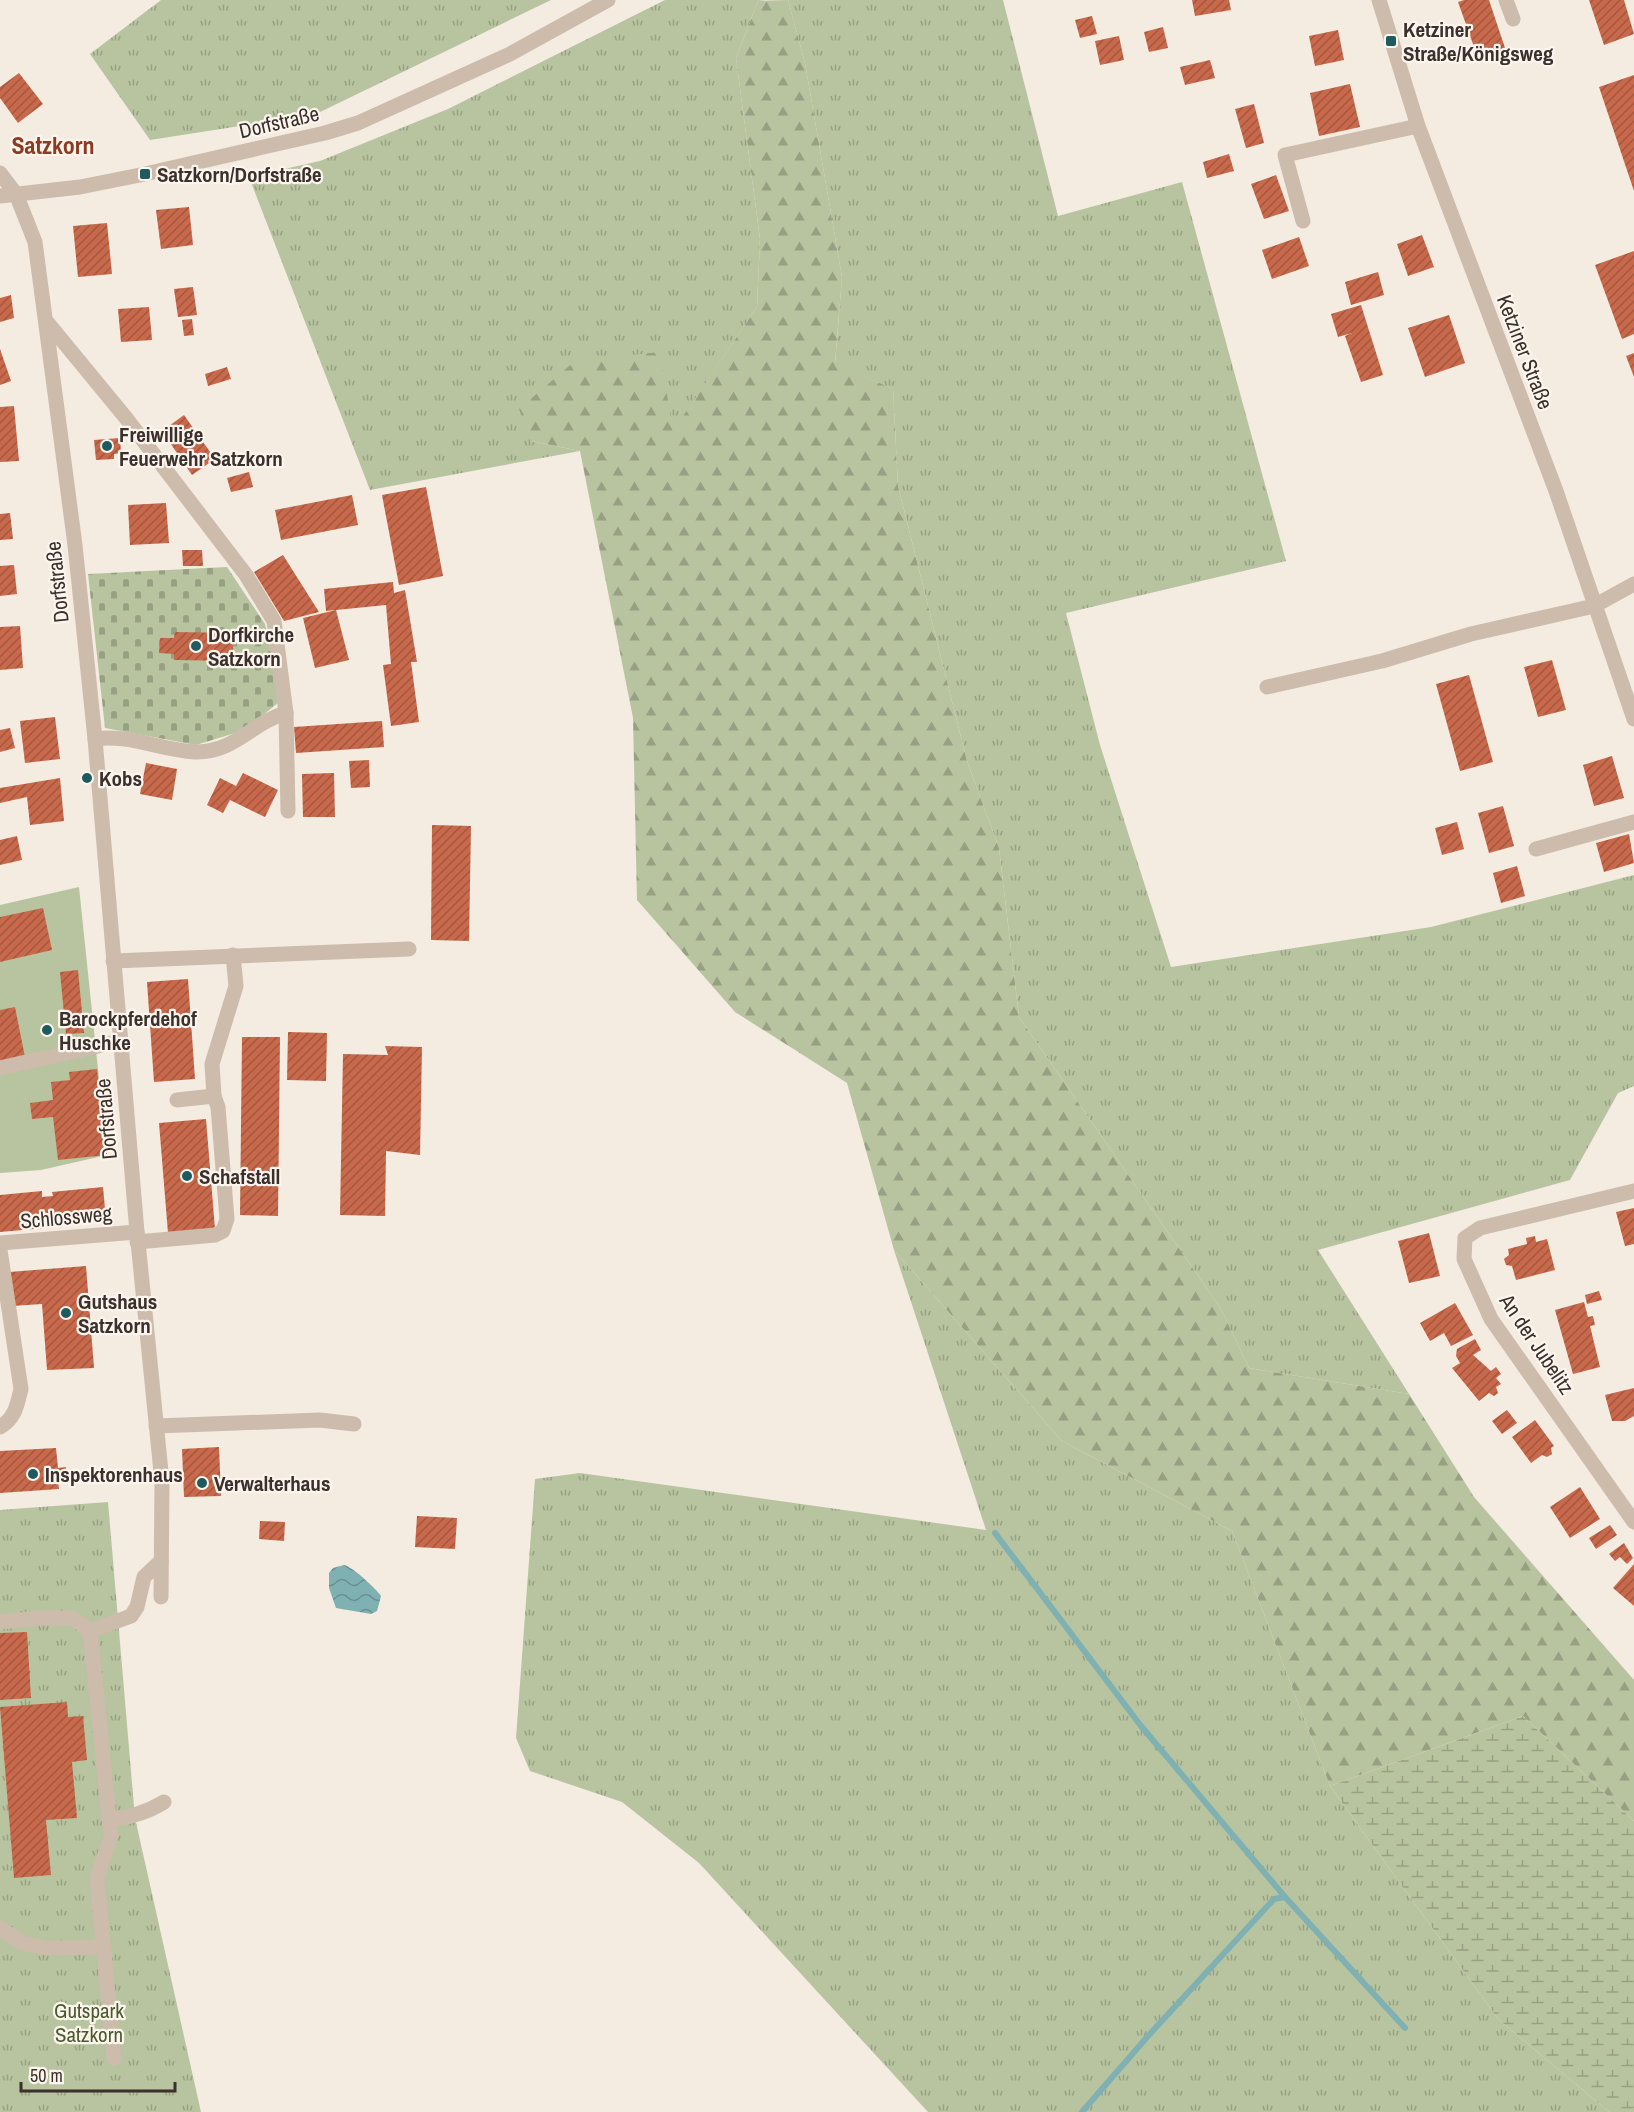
<svg xmlns="http://www.w3.org/2000/svg" width="1634" height="2112" font-family="'Archivo Narrow',sans-serif">
<defs>
<pattern id="grass-tufts" width="24" height="20" patternUnits="userSpaceOnUse" patternTransform="scale(1.5)"><rect width="24" height="20" fill="#b8c4a0"/><path d="M3 7l-1-3M5 7V3M7 7l1-3M15 17l-1-3M17 17v-4M19 17l1-3" fill="none" stroke="#97a083"/></pattern>
<pattern id="forest-firs" width="22" height="20" patternUnits="userSpaceOnUse" patternTransform="scale(1.5)"><rect width="22" height="20" fill="#b8c4a0"/><path d="M5 1l3.5 6h-7zM16 11l3.5 6h-7z" fill="#97a083"/></pattern>
<pattern id="wetland-marsh" width="20" height="14" patternUnits="userSpaceOnUse" patternTransform="scale(1.5)"><rect width="20" height="14" fill="#b8c4a0"/><path d="M1 5h8M5 5V1M11 12h8M15 12V8" fill="none" stroke="#97a083"/></pattern>
<pattern id="cemetery-stones" width="16" height="16" patternUnits="userSpaceOnUse" patternTransform="scale(1.5)"><rect width="16" height="16" fill="#b8c4a0"/><path d="M2 7V4a2 2 0 0 1 4 0v3zM10 15v-3a2 2 0 0 1 4 0v3z" fill="#97a083"/></pattern>
<pattern id="water-waves" width="16" height="10" patternUnits="userSpaceOnUse" patternTransform="scale(1.5)"><rect width="16" height="10" fill="#7fb0b2"/><path d="M0 5q4-4 8 0t8 0" fill="none" stroke="#699091"/></pattern>
<pattern id="building-hatch" width="6" height="6" patternUnits="userSpaceOnUse" patternTransform="scale(1.5)"><rect width="6" height="6" fill="#c8694b"/><path d="M-1 1l2-2M0 6l6-6M5 7l2-2" fill="none" stroke="#a4573f"/></pattern>
</defs>
<rect width="100%" height="100%" fill="#f4ebe1"/>
<g fill="url(#grass-tufts)">
<polygon points="161,0 551,0 316,114 150,140 90,54"/>
<polygon points="665,0 766,0 758,1 736,58 760,239 757,307 673,432 531,441 580,451 370,490 249,177 320,161 448,109"/>
<polygon points="788,0 1003,0 1058,216 1182,182 1286,561 1066,613 1100,745 1171,967 1431,927 1634,875 1634,1086 1618,1093 1570,1180 1318,1250 1409,1394 1249,1368 1221,1309 1019,1017 999,848 967,761 898,486 893,389 835,364 842,277 805,63"/>
<polygon points="894,1250 1062,1441 1232,1531 1330,1786 1498,2019 1609,2112 928,2112 699,1863 622,1802 530,1771 516,1738 535,1479 580,1473 986,1530"/>
<polygon points="108,1502 135,1818 201,2112 0,2112 0,1510"/>
</g>
<polygon fill="url(#forest-firs)" points="788,0 805,63 842,277 835,363 893,389 898,486 967,761 999,848 1019,1017 1221,1309 1249,1368 1409,1394 1474,1497 1634,1680 1634,1821 1523,1716 1330,1786 1232,1531 1062,1441 894,1250 847,1083 735,1012 637,900 633,718 580,451 531,441 519,409 575,361 660,352 673,431 757,307 760,239 736,58 758,1"/>
<polygon fill="url(#wetland-marsh)" points="1523,1716 1634,1821 1634,2112 1609,2112 1498,2019 1330,1786"/>
<polygon fill="url(#cemetery-stones)" points="227,567 265,624 278,679 279,702 245,730 196,745 105,728 88,574"/>
<polygon fill="#b8c4a0" points="79,887 107,1155 41,1170 0,1173 0,905"/>
<path fill="url(#water-waves)" d="M344 1565C353 1567 375 1588 381 1596L377 1611 371 1614 336 1608 329 1588V1573L333 1568Z"/>
<g fill="none" stroke-linecap="round" stroke-linejoin="round">
<g stroke="#7fb0b2" stroke-width="6">
<polyline points="995,1533 1141,1726 1285,1897"/>
<polyline points="1082,2112 1148,2036 1274,1899 1285,1897 1405,2028"/>
</g>
</g>
<g fill="url(#building-hatch)">
<polygon points="1192,0 1229,0 1231,10 1195,16"/>
<polygon points="1464,0 1489,0 1505,48 1478,58 1458,2"/>
<polygon points="1589,0 1624,0 1634,34 1604,45"/>
<polygon points="1092,16 1097,34 1080,38 1075,20"/>
<polygon points="1163,27 1168,48 1149,52 1144,32"/>
<polygon points="1338,30 1344,60 1315,66 1309,36"/>
<polygon points="1119,36 1124,60 1100,65 1095,41"/>
<polygon points="1210,60 1215,78 1185,85 1180,67"/>
<polygon points="19,73 43,104 18,123 0,98 0,87"/>
<polygon points="1634,75 1634,191 1599,87"/>
<polygon points="1350,84 1360,127 1319,136 1310,93"/>
<polygon points="1254,104 1264,143 1246,148 1235,109"/>
<polygon points="1229,154 1234,171 1207,178 1203,162"/>
<polygon points="1276,175 1289,211 1264,219 1251,184"/>
<polygon points="189,207 193,245 161,249 156,210"/>
<polygon points="107,223 112,274 78,277 73,226"/>
<polygon points="1422,235 1434,267 1408,276 1397,244"/>
<polygon points="1299,237 1309,266 1272,279 1262,250"/>
<polygon points="1634,251 1634,334 1622,339 1595,265"/>
<polygon points="1378,272 1384,295 1351,305 1345,282"/>
<polygon points="193,287 197,315 178,317 174,289"/>
<polygon points="11,295 14,318 0,322 0,298"/>
<polygon points="1361,305 1383,375 1361,382 1345,336 1352,333 1338,337 1331,314"/>
<polygon points="149,307 152,340 121,342 118,309"/>
<polygon points="1449,315 1465,363 1425,377 1408,328"/>
<polygon points="192,319 194,335 184,336 182,320"/>
<polygon points="0,349 11,381 0,385"/>
<polygon points="1634,353 1634,377 1626,356"/>
<polygon points="227,367 231,379 208,386 205,374"/>
<polygon points="14,406 19,461 0,462 0,407"/>
<polygon points="184,415 215,459 192,475 162,431"/>
<polygon points="120,438 121,453 114,454 114,459 96,460 94,440"/>
<polygon points="249,472 253,487 231,492 227,478"/>
<polygon points="426,487 443,576 399,585 382,495"/>
<polygon points="352,495 358,525 281,540 275,510"/>
<polygon points="166,503 169,543 130,545 128,505"/>
<polygon points="10,513 13,539 0,540 0,514"/>
<polygon points="182,550 202,550 203,566 183,566"/>
<polygon points="283,555 319,612 284,621 254,572"/>
<polygon points="14,565 17,594 0,596 0,566"/>
<polygon points="393,582 394,593 405,590 417,662 411,662 419,722 391,726 383,665 391,664 386,605 326,611 324,589"/>
<polygon points="336,610 349,660 315,668 303,618"/>
<polygon points="20,626 23,668 0,670 0,627"/>
<polygon points="175,632 233,633 233,661 174,660 174,654 159,653 160,638 174,638"/>
<polygon points="1552,660 1566,710 1538,717 1524,667"/>
<polygon points="1469,675 1493,762 1460,771 1436,684"/>
<polygon points="55,717 60,759 25,763 20,721"/>
<polygon points="382,721 384,747 296,753 294,727"/>
<polygon points="10,728 15,748 0,752 0,730"/>
<polygon points="1612,756 1624,798 1594,806 1583,765"/>
<polygon points="369,760 370,787 351,788 349,761"/>
<polygon points="146,763 177,769 172,800 140,794"/>
<polygon points="243,773 278,790 265,817 230,800 223,813 207,805 220,778 236,786"/>
<polygon points="334,773 335,817 303,817 302,774"/>
<polygon points="60,778 64,821 30,825 27,797 0,803 0,788"/>
<polygon points="1503,806 1514,846 1489,853 1478,813"/>
<polygon points="1457,822 1464,849 1442,855 1435,828"/>
<polygon points="432,825 471,826 469,941 431,940"/>
<polygon points="1629,834 1634,863 1604,872 1596,843"/>
<polygon points="17,836 22,860 0,865 0,840"/>
<polygon points="1517,866 1525,896 1501,903 1493,873"/>
<polygon points="43,908 52,950 0,962 0,917"/>
<polygon points="78,970 84,1033 66,1034 60,972"/>
<polygon points="188,979 195,1079 154,1082 147,982"/>
<polygon points="15,1007 25,1057 0,1062 0,1010"/>
<polygon points="288,1032 327,1033 326,1081 287,1080"/>
<polygon points="242,1037 280,1037 278,1216 240,1215"/>
<polygon points="385,1046 422,1047 420,1155 386,1151 385,1216 340,1215 343,1054 388,1055"/>
<polygon points="97,1069 107,1155 58,1160 53,1117 32,1119 30,1103 53,1100 51,1082 70,1080 69,1072"/>
<polygon points="206,1119 215,1229 168,1233 159,1123"/>
<polygon points="103,1187 106,1219 55,1224 54,1220 44,1221 45,1228 0,1232 0,1195 42,1191 42,1197 53,1196 52,1192"/>
<polygon points="1634,1208 1634,1244 1625,1246 1616,1212"/>
<polygon points="1429,1233 1440,1276 1409,1283 1398,1241"/>
<polygon points="1535,1236 1536,1242 1547,1239 1555,1270 1516,1280 1512,1266 1506,1265 1504,1259 1509,1255 1508,1249 1527,1244 1526,1238"/>
<polygon points="86,1266 94,1368 47,1370 42,1304 12,1306 9,1272"/>
<polygon points="1599,1291 1602,1300 1587,1304 1585,1295"/>
<polygon points="1584,1302 1588,1317 1593,1316 1595,1325 1590,1326 1600,1367 1573,1374 1555,1310"/>
<polygon points="1455,1303 1473,1335 1451,1346 1444,1333 1430,1341 1420,1323"/>
<polygon points="1475,1339 1481,1350 1473,1355 1491,1371 1496,1367 1501,1374 1496,1378 1501,1384 1496,1387 1498,1393 1494,1396 1489,1393 1479,1401 1452,1368 1460,1363 1456,1356 1457,1349"/>
<polygon points="1634,1388 1634,1416 1625,1421 1612,1421 1605,1395"/>
<polygon points="1507,1410 1517,1423 1502,1434 1492,1421"/>
<polygon points="1535,1420 1554,1446 1551,1448 1552,1454 1547,1457 1542,1455 1531,1463 1512,1437"/>
<polygon points="219,1447 221,1496 184,1497 182,1449"/>
<polygon points="56,1448 58,1468 66,1467 66,1481 58,1481 59,1489 0,1493 0,1451"/>
<polygon points="1580,1487 1600,1519 1570,1538 1550,1507"/>
<polygon points="417,1516 457,1518 455,1549 415,1547"/>
<polygon points="260,1521 285,1522 284,1541 259,1539"/>
<polygon points="1610,1525 1617,1535 1596,1549 1589,1538"/>
<polygon points="1624,1543 1633,1558 1627,1564 1620,1557 1615,1561 1609,1554"/>
<polygon points="1634,1564 1634,1606 1613,1588"/>
<polygon points="27,1632 31,1698 0,1700 0,1633"/>
<polygon points="67,1702 68,1717 83,1716 87,1760 72,1762 77,1818 46,1820 51,1875 14,1878 0,1707"/>
</g>
<g fill="none" stroke-linecap="round" stroke-linejoin="round">
<g stroke="#cdbbac" stroke-width="15">
<polyline points="1379,0 1418,126 1556,491 1634,719"/>
<polyline points="1506,0 1513,19"/>
<polyline points="0,173 16,194 35,242 75,545 95,739 137,1232 162,1482 161,1597"/>
<polyline points="0,196 80,187 145,174 325,133 358,123 510,54 608,0"/>
<polyline points="1303,221 1285,155 1418,126"/>
<polyline points="47,322 126,418 246,575 274,621 286,713 288,811"/>
<polyline points="1267,687 1382,661 1471,634 1594,606 1634,584"/>
<path d="M95 739C130 734 160 750 195 752 235 753 252 722 286 713"/>
<polyline points="1536,849 1634,822"/>
<polyline points="113,961 409,949"/>
<polyline points="0,1068 120,1041"/>
<polyline points="214,1096 212,1064 236,986 233,955"/>
<polyline points="1634,1191 1480,1228 1465,1238 1464,1259 1491,1319 1634,1522"/>
<polyline points="137,1242 215,1235 223,1231 227,1219 218,1107 214,1096 177,1100"/>
<polyline points="0,1243 137,1232"/>
<path d="M0 1250 21 1389C17 1406 15 1418 0 1427"/>
<polyline points="156,1426 320,1420 354,1424"/>
<polyline points="0,1622 38,1618 73,1618 90,1631 111,1836 97,1878 114,2058"/>
<polyline points="90,1631 131,1616 137,1607 144,1577 161,1561"/>
<path d="M109 1819C130 1818 146 1813 164 1802"/>
<polyline points="0,1928 22,1943 47,1948 103,1947"/>
</g>
</g>
<g fill="#1f5a5e" stroke="#fbf5ee" stroke-width="2">
<rect x="1385" y="35" width="12" height="12" rx="3"/>
<rect x="139" y="168" width="12" height="12" rx="3"/>
<circle cx="107" cy="446" r="6"/>
<circle cx="196" cy="646" r="6"/>
<circle cx="87" cy="778" r="6"/>
<circle cx="47" cy="1030" r="6"/>
<circle cx="187" cy="1176" r="6"/>
<circle cx="66" cy="1313" r="6"/>
<circle cx="33" cy="1474" r="6"/>
<circle cx="202" cy="1483" r="6"/>
</g>
<g text-anchor="middle" dominant-baseline="central" stroke-width="4.5" stroke-linejoin="round" paint-order="stroke">
<g font-size="21" font-weight="bold" fill="#3b302b" stroke="#fbf5ee" text-anchor="start">
<text x="1403" y="29">Ketziner<tspan x="1403" dy="24">Straße/Königsweg</tspan></text>
<text x="157" y="174">Satzkorn/Dorfstraße</text>
<text x="119" y="434">Freiwillige<tspan x="119" dy="24">Feuerwehr Satzkorn</tspan></text>
<text x="208" y="634">Dorfkirche<tspan x="208" dy="24">Satzkorn</tspan></text>
<text x="99" y="778">Kobs</text>
<text x="59" y="1018">Barockpferdehof<tspan x="59" dy="24">Huschke</tspan></text>
<text x="199" y="1176">Schafstall</text>
<text x="78" y="1301">Gutshaus<tspan x="78" dy="24">Satzkorn</tspan></text>
<text x="45" y="1474">Inspektorenhaus</text>
<text x="214" y="1483">Verwalterhaus</text>
</g>
<g font-size="21" fill="#3b302b" stroke="#fbf5ee">
<text transform="translate(279 122) rotate(-13)">Dorfstraße</text>
<text transform="translate(1525 352) rotate(69)">Ketziner Straße</text>
<text transform="translate(57 582) rotate(-96)">Dorfstraße</text>
<text transform="translate(106 1119) rotate(-95)">Dorfstraße</text>
<text transform="translate(66 1217) rotate(-5)">Schlossweg</text>
<text transform="translate(1537 1344) rotate(56)">An der Jubelitz</text>
</g>
<g font-size="21" fill="#4a5a2e" stroke="#fbf5ee">
<text x="89" y="2010">Gutspark<tspan x="89" dy="24">Satzkorn</tspan></text>
</g>
<g font-size="24" font-weight="bold" fill="#8c3b22" stroke="#fbf5ee">
<text x="53" y="145">Satzkorn</text>
</g>
</g>
<path d="M21 2082v9h154v-9" fill="none" stroke="#3b302b" stroke-width="3"/>
<text x="30" y="2082" font-size="18" fill="#3b302b" stroke="#fbf5ee" stroke-width="4.5" paint-order="stroke">50 m</text>
</svg>
